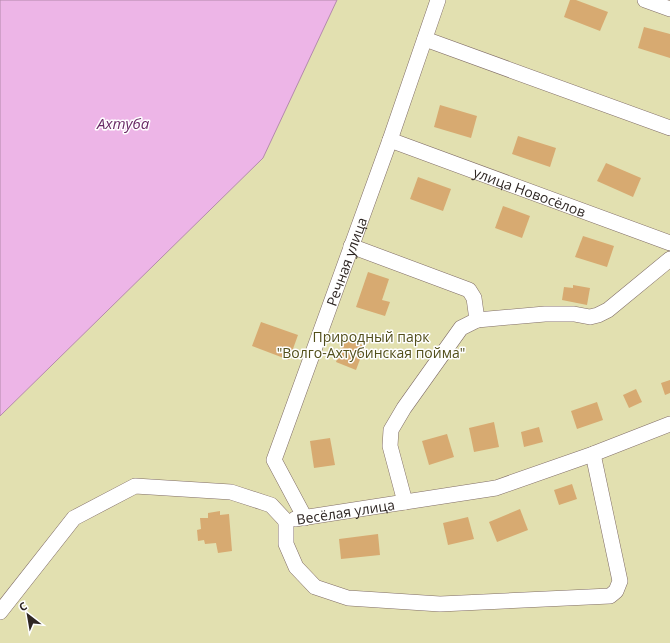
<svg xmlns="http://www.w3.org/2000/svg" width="670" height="643" font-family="'Open Sans',sans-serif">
<rect width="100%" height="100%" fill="#fef1ec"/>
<polygon fill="#e2e0b0" points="277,0 670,0 670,643 0,643 0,305"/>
<polygon fill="#edb5e7" stroke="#b48aac" points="0,0 337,0 263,158 0,416"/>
<g fill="#d7aa71">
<polygon points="570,0 576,0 608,12 600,31 564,17"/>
<polygon points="644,27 670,34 670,58 638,48"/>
<polygon points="440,105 477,116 471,138 434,127"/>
<polygon points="518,136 556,148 550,167 512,154"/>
<polygon points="606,163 641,178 633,197 597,181"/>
<polygon points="418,177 451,189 443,211 410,199"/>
<polygon points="503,206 530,216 522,238 495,228"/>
<polygon points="583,236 614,246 607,267 575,257"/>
<polygon points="368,272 389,279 382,300 390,302 385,316 356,307"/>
<polygon points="573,285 590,288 587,305 562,300 564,287 573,288"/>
<polygon points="261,322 298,335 289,360 252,346"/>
<polygon points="345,339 365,346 356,370 336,362"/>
<polygon points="670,380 670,393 665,395 661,383"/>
<polygon points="636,389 642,402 629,408 623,395"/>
<polygon points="597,402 603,420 577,429 571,411"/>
<polygon points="494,422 499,447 474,452 469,428"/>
<polygon points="539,427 543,442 524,447 521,432"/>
<polygon points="447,434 454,457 429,465 422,441"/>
<polygon points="330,438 335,465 314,468 310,441"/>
<polygon points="572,484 577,499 559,505 554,490"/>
<polygon points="520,509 528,530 497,542 489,522"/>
<polygon points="220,511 220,515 229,514 232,551 218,553 216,543 205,544 204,540 198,541 197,530 201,529 200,518 208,518 208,513"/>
<polygon points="468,517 474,539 448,545 443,523"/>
<polygon points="378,534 380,555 341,559 339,539"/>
</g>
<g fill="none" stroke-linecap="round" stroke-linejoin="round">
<g stroke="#806d67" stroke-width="16">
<g id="street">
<polyline points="645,0 670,9"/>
<polyline points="425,39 670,128"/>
<path id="s1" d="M390 140 670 243"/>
<polyline points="351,246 469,290 474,298 477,320 461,328 404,408 391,430 390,446 405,502"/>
<polyline points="477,320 545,314 574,314 590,317 598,315 608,310 670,259"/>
<path id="s2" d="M305 518 274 460 390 140 438 0"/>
<path id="s3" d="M295 519 496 488 593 454 670 424"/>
<polyline points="286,521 286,544 296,567 315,587 348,598 440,604 610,596 616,591 620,581 593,454"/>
<polyline points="0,612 74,518 135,486 231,492 271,505 286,521"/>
</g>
</g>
<use href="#street" stroke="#fff" stroke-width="15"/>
</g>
<g text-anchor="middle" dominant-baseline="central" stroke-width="3" stroke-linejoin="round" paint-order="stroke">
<g font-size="14" fill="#2f2724" stroke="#fff">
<text stroke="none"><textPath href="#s1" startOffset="149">улица Новосёлов</textPath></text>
<text stroke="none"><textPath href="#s2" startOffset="277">Речная улица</textPath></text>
<text stroke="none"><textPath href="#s3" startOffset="51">Весёлая улица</textPath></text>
</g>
<g font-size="14" fill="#524f1b" stroke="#fff">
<text x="371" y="336">Природный парк<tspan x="371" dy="16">"Волго-Ахтубинская пойма"</tspan></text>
</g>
<g font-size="15" font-style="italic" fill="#6a2a66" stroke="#fff">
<text x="123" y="123">Ахтуба</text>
</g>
</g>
<g transform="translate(28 615) rotate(329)" stroke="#ffffff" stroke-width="3" paint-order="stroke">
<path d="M0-3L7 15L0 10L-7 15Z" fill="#2f2724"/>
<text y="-6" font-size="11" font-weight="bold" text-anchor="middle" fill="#2f2724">С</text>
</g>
</svg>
